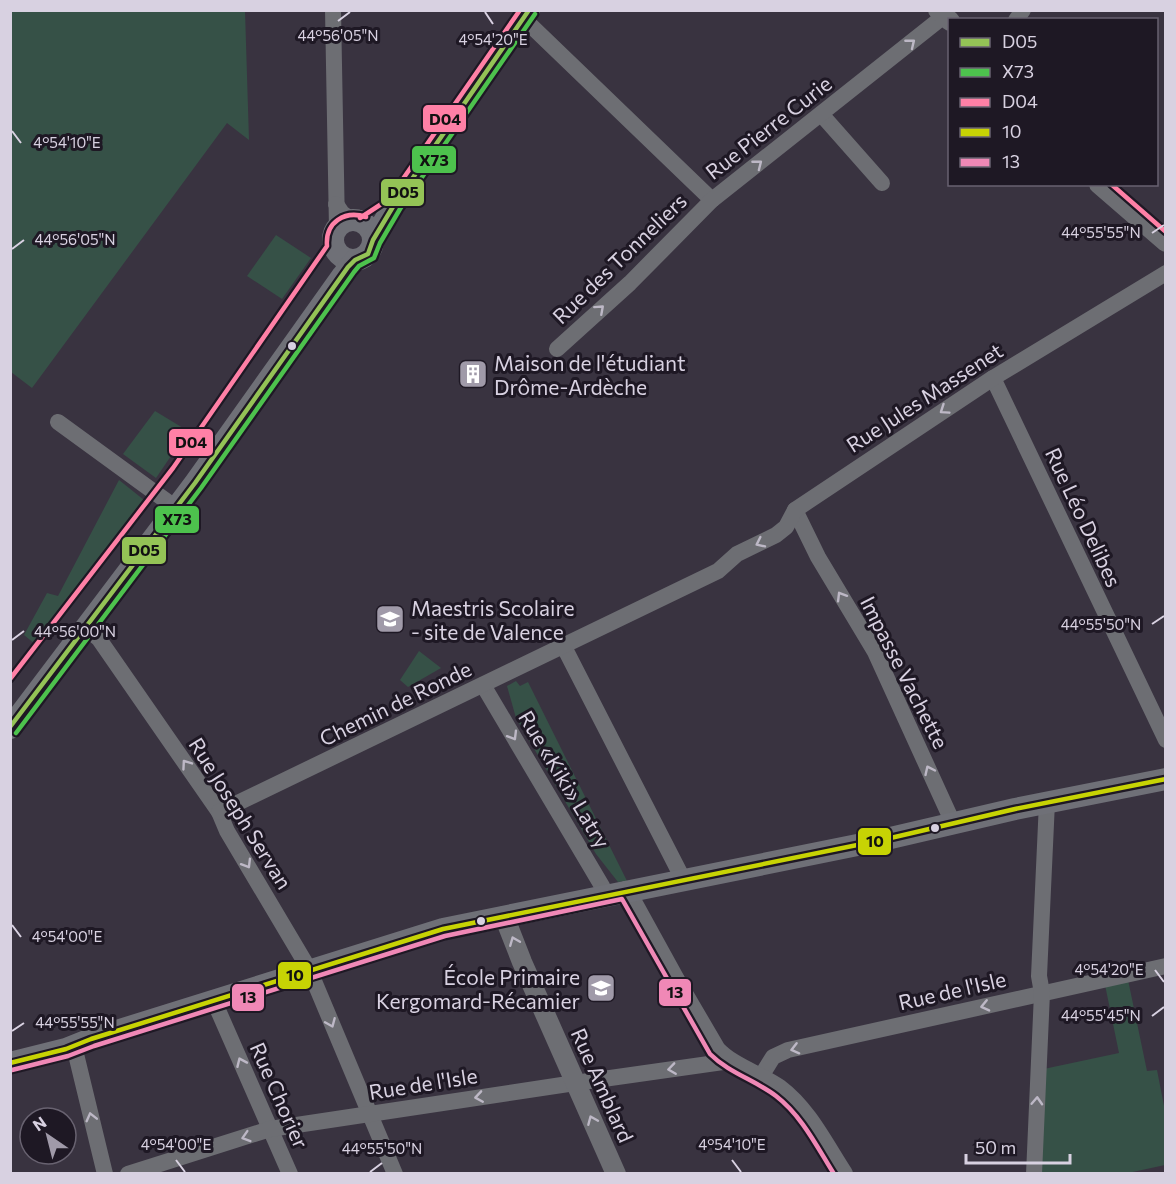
<svg xmlns="http://www.w3.org/2000/svg" width="1176" height="1184" font-family="Commissioner,sans-serif">
<rect width="100%" height="100%" fill="#393340"/>
<g fill="#365147">
<polygon points="10,11 245,11 249,140 227,123 32,388 11,372"/>
<polygon points="276,235 311,258 282,299 247,276"/>
<polygon points="155,411 188,431 156,478 123,454"/>
<polygon points="119,480 144,500 35,644 24,635 47,593 58,596"/>
<polygon points="419,651 441,668 408,687 400,680"/>
<polygon points="516,681 520,686 528,682 627,881 618,882 596,854 516,718 507,686"/>
<polygon points="1127,975 1147,1071 1157,1070 1165,1111 1165,1165 1128,1173 1034,1174 1039,1070 1119,1053 1104,980"/>
</g>
<g fill="none" stroke-linecap="round" stroke-linejoin="round">
<g stroke="#6d6e73" stroke-width="16">
<polyline points="333,10 337,229"/>
<polyline points="523,18 712,200"/>
<polyline points="1016,20 1023,10"/>
<polyline points="821,114 882,183"/>
<polyline points="336,204 342,213 353,221"/>
<polyline points="557,349 630,283 712,200 944,16"/>
<polyline points="993,378 1166,740"/>
<polyline points="58,422 176,508"/>
<polyline points="795,510 818,557 875,652 953,823"/>
<polyline points="86,628 99,639 219,812 227,831 309,969 395,1174"/>
<polyline points="564,647 683,879"/>
<polyline points="483,685 602,886 606,896"/>
<polyline points="219,812 718,571 737,554 776,535 786,527 795,510 993,378 1166,273"/>
<polyline points="214,1001 290,1174"/>
<polyline points="74,1046 105,1174"/>
<polyline points="760,1078 773,1057 788,1050 1166,966"/>
<polyline points="128,1174 270,1129 575,1083 730,1061"/>
<polyline points="1034,1174 1042,993 1039,976 1047,802"/>
</g>
<g stroke="#6d6e73" stroke-width="20">
<polyline points="938,10 950,21"/>
<polyline points="1099,184 1166,242"/>
<path d="M626 891 675 980 716 1050C733 1068 759 1075 779 1089 807 1110 824 1145 843 1174"/>
<polyline points="504,916 522,962 616,1174"/>
</g>
<g stroke="#6f7077" stroke-width="22">
<circle cx="353" cy="240" r="20"/>
<polyline points="373,240 394,205 529,10"/>
<polyline points="10,728 195,483 343,275 355,260"/>
<polyline points="10,1063 66,1049 91,1039 443,929 882,840 1015,809 1166,779"/>
</g>
<g stroke="#1e1824" stroke-width="9">
<polyline id="bus-1" points="10,727 195,483 348,267 355,260 368,254 373,240 394,205 529,10"/>
</g>
<g stroke="#1e1824" stroke-width="9">
<polyline id="bus-2" points="16,733 201,488 354,272 359,266 374,258 380,243 400,209 535,14"/>
</g>
<g stroke="#1e1824" stroke-width="9">
<g id="bus-3">
<polyline points="1111,184 1166,232"/>
<polyline points="360,218 389,199 520,10"/>
<path d="M10 679 173 468 327 246C325 222 345 210 366 217"/>
</g>
</g>
<g stroke="#1e1824" stroke-width="9">
<polyline id="bus-4" points="10,1063 66,1049 91,1039 443,929 882,840 1015,809 1166,779"/>
</g>
<g stroke="#1e1824" stroke-width="9">
<path id="bus-5" d="M12 1070 68 1056 94 1046 445 936 622 899 710 1054C729 1073 755 1080 776 1096 802 1116 817 1147 834 1174"/>
</g>
<use href="#bus-1" stroke="#94c356" stroke-width="4.5"/>
<use href="#bus-2" stroke="#4dc24d" stroke-width="4.5"/>
<use href="#bus-3" stroke="#ff80a6" stroke-width="4.5"/>
<use href="#bus-4" stroke="#c7d304" stroke-width="4.5"/>
<use href="#bus-5" stroke="#f088b6" stroke-width="4.5"/>
</g>
<defs><path id="oneway-chevron" d="M-2-3.5L2.5 0L-2 3.5" fill="none" stroke-width="1.6" stroke-linecap="round" stroke-linejoin="round" transform="scale(1.5)"/></defs>
<g stroke="#bdb8c6">
<use href="#oneway-chevron" transform="translate(911 43) rotate(-39)"/>
<use href="#oneway-chevron" transform="translate(758 164) rotate(-38)"/>
<use href="#oneway-chevron" transform="translate(600 309) rotate(-42)"/>
<use href="#oneway-chevron" transform="translate(944 410) rotate(146)"/>
<use href="#oneway-chevron" transform="translate(760 543) rotate(154)"/>
<use href="#oneway-chevron" transform="translate(841 596) rotate(-121)"/>
<use href="#oneway-chevron" transform="translate(513 736) rotate(59)"/>
<use href="#oneway-chevron" transform="translate(186 764) rotate(-125)"/>
<use href="#oneway-chevron" transform="translate(929 770) rotate(-115)"/>
<use href="#oneway-chevron" transform="translate(247 864) rotate(59)"/>
<use href="#oneway-chevron" transform="translate(514 941) rotate(-112)"/>
<use href="#oneway-chevron" transform="translate(985 1006) rotate(167)"/>
<use href="#oneway-chevron" transform="translate(331 1023) rotate(67)"/>
<use href="#oneway-chevron" transform="translate(795 1049) rotate(166)"/>
<use href="#oneway-chevron" transform="translate(241 1062) rotate(-114)"/>
<use href="#oneway-chevron" transform="translate(672 1069) rotate(172)"/>
<use href="#oneway-chevron" transform="translate(479 1097) rotate(171)"/>
<use href="#oneway-chevron" transform="translate(1037 1101) rotate(-87)"/>
<use href="#oneway-chevron" transform="translate(91 1117) rotate(-104)"/>
<use href="#oneway-chevron" transform="translate(592 1120) rotate(-113)"/>
<use href="#oneway-chevron" transform="translate(246 1137) rotate(163)"/>
</g>
<path fill="none" stroke="#d8d1e1" stroke-width="2" d="M485 12 493 24M338 21 350 12M12 131 21 143M1152 233 1164 225M12 249 24 240M1152 624 1164 616M12 640 24 631M12 925 21 937M1155 970 1164 982M1152 1016 1164 1007M12 1031 24 1023M176 1160 185 1172M732 1160 741 1172M370 1172 382 1163"/>
<defs>
<g id="building-square" transform="scale(1.5)"><rect x="-9" y="-9" width="18" height="18" rx="4" fill="#a09aa9" stroke="#1e1824"/><path d="M-4-6H4V6H1V3H-1V6H-4ZM-2.5-4.3h1.7v1.8h-1.7ZM.8-4.3h1.7v1.8H.8ZM-2.5-1h1.7V.8h-1.7ZM.8-1h1.7V.8H.8Z" fill="#fff"/></g>
<g id="university-square" transform="scale(1.5)"><rect x="-9" y="-9" width="18" height="18" rx="4" fill="#a09aa9" stroke="#1e1824"/><path d="M0-5L7-2L0 1L-7-2ZM-4 1L0 2.5L4 1V4Q0 6-4 4Z" fill="#fff"/></g>
<g id="school-square" transform="scale(1.5)"><rect x="-9" y="-9" width="18" height="18" rx="4" fill="#a09aa9" stroke="#1e1824"/><path d="M0-5L7-2L0 1L-7-2ZM-4 1L0 2.5L4 1V4Q0 6-4 4Z" fill="#fff"/></g>
</defs>
<g fill-rule="evenodd">
<use href="#building-square" x="473" y="374"/>
<use href="#university-square" x="390" y="619"/>
<use href="#school-square" x="601" y="988"/>
</g>
<g fill="#d8d1e1" stroke="#1e1824" stroke-width="2">
<circle cx="292" cy="346" r="5"/>
<circle cx="935" cy="828" r="5"/>
<circle cx="481" cy="921" r="5"/>
</g>
<g text-anchor="middle" dominant-baseline="central" stroke-width="6" stroke-linejoin="round" paint-order="stroke">
<g font-size="21" fill="#d8d1e1" stroke="#1e1824">
<text transform="translate(768 127) rotate(-38)">Rue Pierre Curie</text>
<text transform="translate(619 258) rotate(-44)">Rue des Tonneliers</text>
<text transform="translate(924 397) rotate(-33)">Rue Jules Massenet</text>
<text transform="translate(1084 517) rotate(65)">Rue Léo Delibes</text>
<text transform="translate(905 672) rotate(63)">Impasse Vachette</text>
<text transform="translate(395 703) rotate(-26)">Chemin de Ronde</text>
<text transform="translate(565 779) rotate(59)">Rue «Kiki» Latry</text>
<text transform="translate(241 813) rotate(58)">Rue Joseph Servan</text>
<text transform="translate(952 990) rotate(-13)">Rue de l'Isle</text>
<text transform="translate(423 1083) rotate(-9)">Rue de l'Isle</text>
<text transform="translate(603 1085) rotate(66)">Rue Amblard</text>
<text transform="translate(280 1095) rotate(66)">Rue Chorier</text>
</g>
<g font-size="21" fill="#d8d1e1" stroke="#1e1824" text-anchor="start">
<text x="494" y="362">Maison de l'étudiant<tspan x="494" dy="24">Drôme-Ardèche</tspan></text>
<text x="411" y="607">Maestris Scolaire<tspan x="411" dy="24">- site de Valence</tspan></text>
<text x="580" y="976" text-anchor="end">École Primaire<tspan x="580" dy="24">Kergomard-Récamier</tspan></text>
</g>
</g>
<g font-size="15" text-anchor="middle" fill="#d8d1e1" stroke="#1e1824" stroke-width="6" stroke-linejoin="round" paint-order="stroke">
<text x="338" y="41">44°56'05"N</text>
<text x="493" y="45">4°54'20"E</text>
<text x="67" y="148">4°54'10"E</text>
<text x="1101" y="238">44°55'55"N</text>
<text x="75" y="245">44°56'05"N</text>
<text x="1101" y="630">44°55'50"N</text>
<text x="75" y="637">44°56'00"N</text>
<text x="67" y="942">4°54'00"E</text>
<text x="1109" y="975">4°54'20"E</text>
<text x="1101" y="1021">44°55'45"N</text>
<text x="75" y="1028">44°55'55"N</text>
<text x="176" y="1150">4°54'00"E</text>
<text x="732" y="1150">4°54'10"E</text>
<text x="382" y="1154">44°55'50"N</text>
</g>
<g stroke="#1e1824" stroke-width="2">
<rect x="422" y="104" width="45" height="29" rx="6" fill="#ff80a6"/>
<rect x="411" y="145" width="46" height="29" rx="6" fill="#4dc24d"/>
<rect x="380" y="178" width="45" height="29" rx="6" fill="#94c356"/>
<rect x="168" y="428" width="46" height="29" rx="6" fill="#ff80a6"/>
<rect x="154" y="505" width="46" height="29" rx="6" fill="#4dc24d"/>
<rect x="121" y="536" width="46" height="29" rx="6" fill="#94c356"/>
<rect x="857" y="827" width="35" height="29" rx="6" fill="#c7d304"/>
<rect x="277" y="961" width="35" height="29" rx="6" fill="#c7d304"/>
<rect x="658" y="978" width="34" height="29" rx="6" fill="#f088b6"/>
<rect x="231" y="983" width="34" height="29" rx="6" fill="#f088b6"/>
</g>
<g font-size="16" text-anchor="middle" font-weight="bold" fill="#111">
<text x="445" y="125">D04</text>
<text x="434" y="166">X73</text>
<text x="403" y="198">D05</text>
<text x="191" y="448">D04</text>
<text x="177" y="525">X73</text>
<text x="144" y="556">D05</text>
<text x="875" y="847">10</text>
<text x="295" y="981">10</text>
<text x="675" y="998">13</text>
<text x="248" y="1003">13</text>
</g>
<rect width="1176" height="1184" fill="none" stroke="#d8d1e1" stroke-width="24"/>
<rect x="948" y="18" width="210" height="168" fill="#1e1824" stroke="#686270" stroke-width="1.5"/>
<rect x="960" y="38" width="30" height="9" fill="#94c356" stroke="#686270" stroke-width="1.5"/>
<text x="1002" y="48" font-size="18" fill="#d8d1e1">D05</text>
<rect x="960" y="68" width="30" height="9" fill="#4dc24d" stroke="#686270" stroke-width="1.5"/>
<text x="1002" y="78" font-size="18" fill="#d8d1e1">X73</text>
<rect x="960" y="98" width="30" height="9" fill="#ff80a6" stroke="#686270" stroke-width="1.5"/>
<text x="1002" y="108" font-size="18" fill="#d8d1e1">D04</text>
<rect x="960" y="128" width="30" height="9" fill="#c7d304" stroke="#686270" stroke-width="1.5"/>
<text x="1002" y="138" font-size="18" fill="#d8d1e1">10</text>
<rect x="960" y="158" width="30" height="9" fill="#f088b6" stroke="#686270" stroke-width="1.5"/>
<text x="1002" y="168" font-size="18" fill="#d8d1e1">13</text>
<g transform="translate(48 1136) rotate(325)"><circle r="28" fill="#1e1824" stroke="#686270" stroke-width="1.5"/>
<path d="M0-4.5L10 22L0 15L-10 22Z" fill="#a09aa9"/>
<text y="-9" font-size="16" font-weight="bold" text-anchor="middle" fill="#d8d1e1">N</text>
</g>
<path d="M966 1154v9h104v-9" fill="none" stroke="#d8d1e1" stroke-width="3"/>
<text x="975" y="1154" font-size="18" fill="#d8d1e1" stroke="#1e1824" stroke-width="4.5" paint-order="stroke">50 m</text>
</svg>
